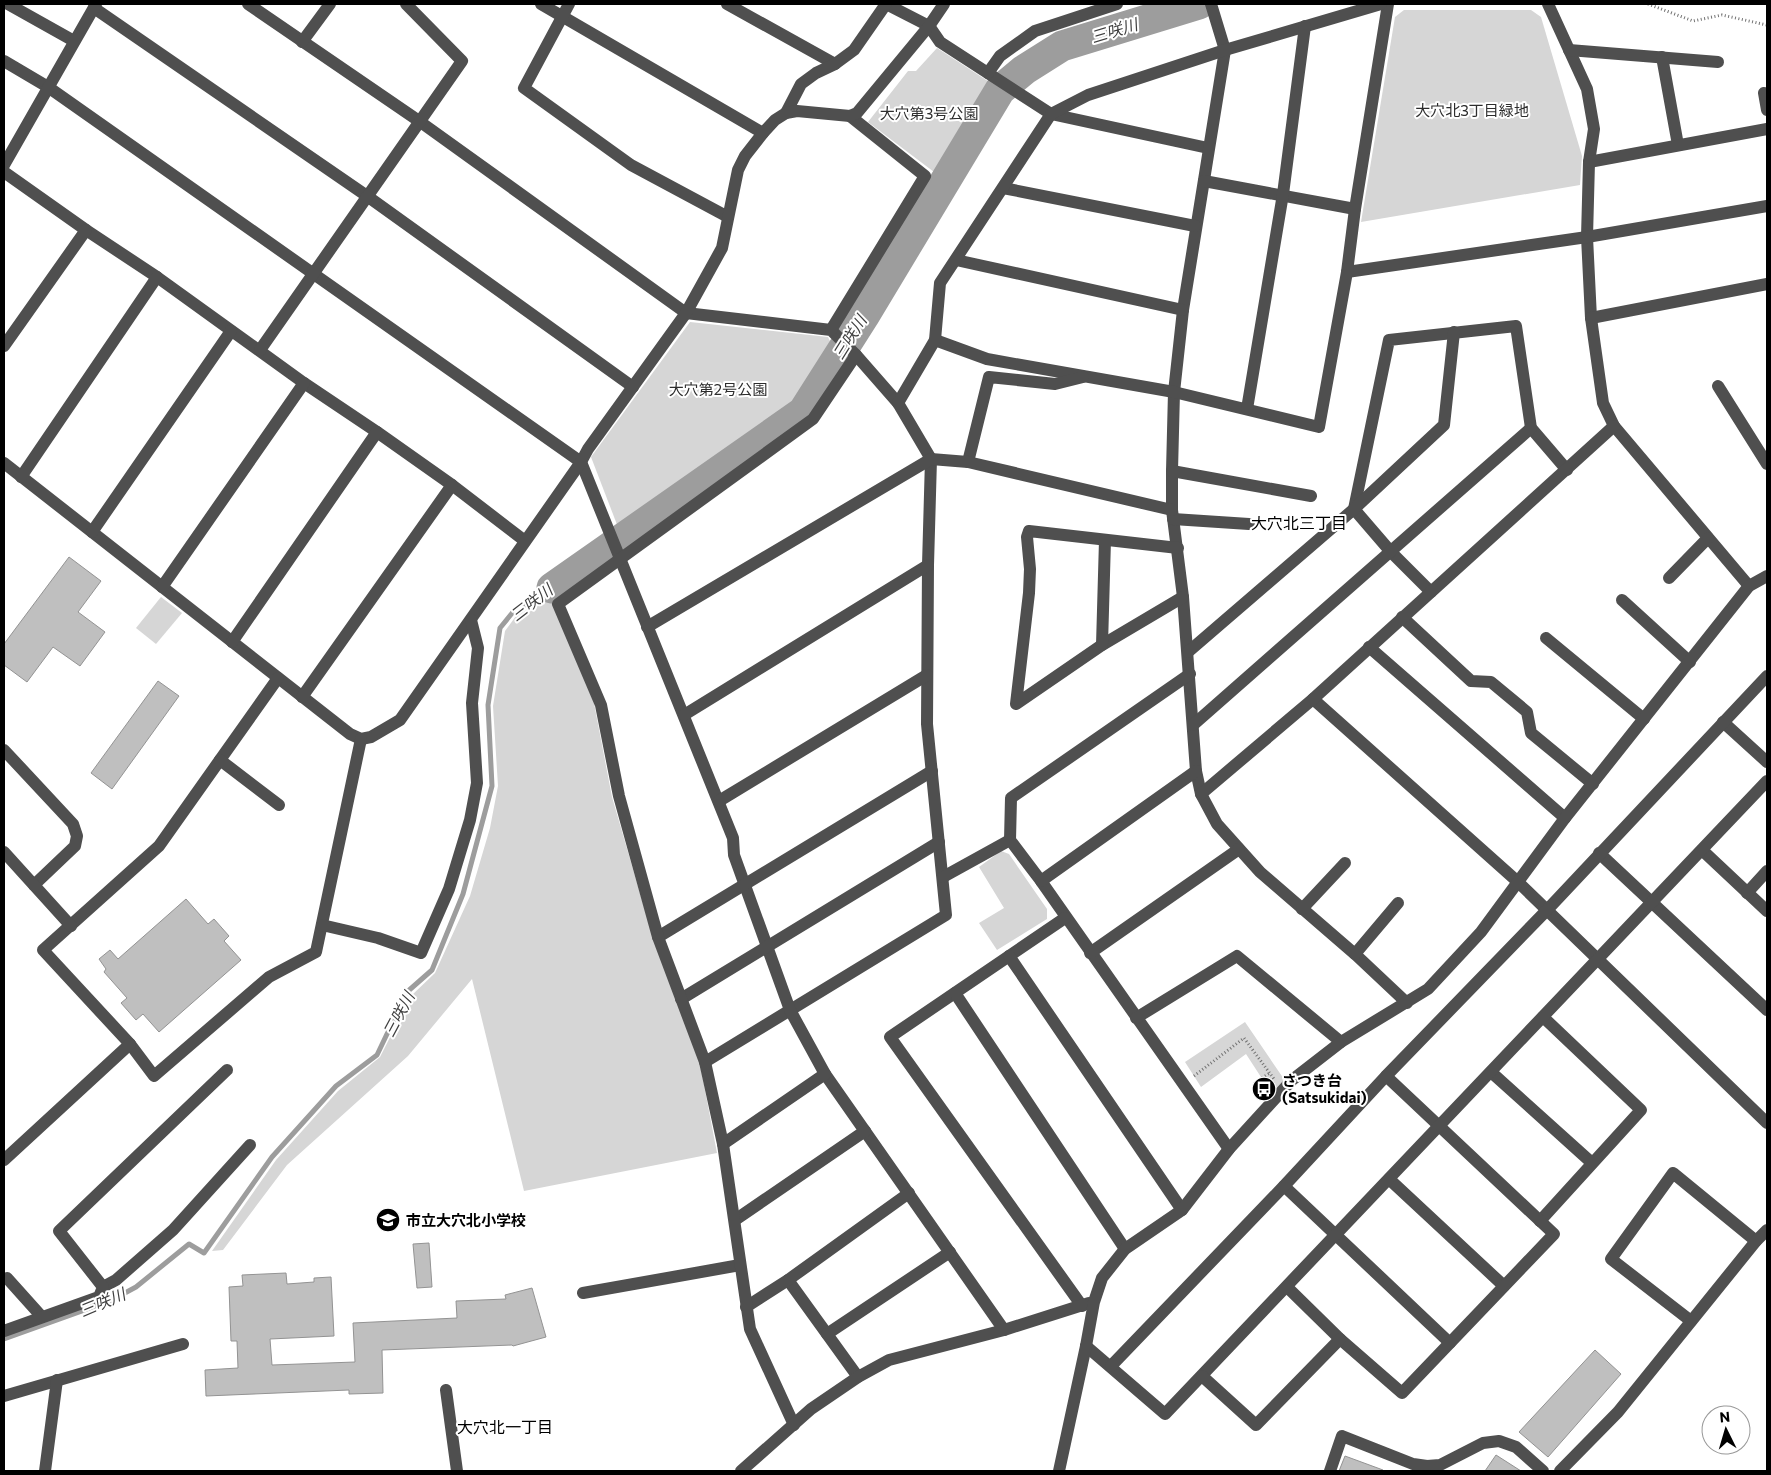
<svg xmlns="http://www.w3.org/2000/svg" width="1771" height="1475" font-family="Commissioner,'Noto Sans JP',sans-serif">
<rect width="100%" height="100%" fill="#fff"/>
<g fill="#d6d6d6">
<polygon points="1404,10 1531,10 1541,17 1582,156 1580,185 1361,222 1395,17"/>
<polygon points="937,48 997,87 938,175 868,122 908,71 916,71"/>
<polygon points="690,322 828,337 834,349 799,408 621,535 591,457"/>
<polygon points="550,596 594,703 612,797 653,938 700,1064 717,1153 524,1191 472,979 408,1056 287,1165 223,1250 212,1251 276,1160 338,1091 380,1057 411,996 435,973 470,896 490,828 498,786 493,706 505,631 516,616"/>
<polygon points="161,597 182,613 156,644 136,628"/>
<polygon points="1001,851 1009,854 1047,909 1047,919 997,950 979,923 1004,908 979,867"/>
<polygon points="1245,1022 1288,1085 1274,1097 1246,1054 1201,1087 1185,1062"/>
</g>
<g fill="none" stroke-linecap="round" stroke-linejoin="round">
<polyline stroke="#9d9d9d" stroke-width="5" points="4,1339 110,1301 136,1287 189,1244 204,1253 272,1157 336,1086 377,1055 407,992 432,970 463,894 492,786 488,705 500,628 513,612 552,588"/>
<polyline stroke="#9d9d9d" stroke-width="31" points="552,588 803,412 864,316 1000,90 1024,70 1062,46 1199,4"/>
</g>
<g fill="#bfbfbf" stroke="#939393">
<polygon points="69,557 101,581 78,612 105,632 80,666 53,647 27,682 4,665 4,644"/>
<polygon points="158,681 179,696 112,789 91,773"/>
<polygon points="186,899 208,924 214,919 229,936 224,941 241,960 159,1032 143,1014 136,1020 121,1003 127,998 104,972 106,969 99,959 110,950 118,959"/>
<polygon points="429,1243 432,1287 417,1288 413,1244"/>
<polygon points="286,1273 287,1284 314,1282 314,1278 331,1277 334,1336 270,1339 272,1365 355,1362 353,1323 457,1318 456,1301 506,1299 505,1295 532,1288 546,1337 513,1346 512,1345 382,1350 383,1393 349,1394 349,1390 206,1396 205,1370 238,1368 237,1341 231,1341 229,1287 243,1286 242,1275"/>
<polygon points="1595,1350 1621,1374 1548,1457 1519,1432"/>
<polygon points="1496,1455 1521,1471 1485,1471"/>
<polygon points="1345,1456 1383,1470 1383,1471 1339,1471"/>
</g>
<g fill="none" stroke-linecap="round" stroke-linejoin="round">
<g stroke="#717171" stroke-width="3" stroke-dasharray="1 2.5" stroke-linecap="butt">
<polyline points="1648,4 1693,21 1722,15 1767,25"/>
<polyline points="1194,1076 1244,1038 1274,1079"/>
<polyline points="1262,1078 1270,1073"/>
</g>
<g stroke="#4f4f4f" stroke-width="12">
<polyline points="8,4 74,41"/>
<polyline points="248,4 419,121 686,313 831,330 856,355 898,403 931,459 928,565 927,724 946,915 705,1062"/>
<polyline points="541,4 763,133"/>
<polyline points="569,4 524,88 631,165 728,217"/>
<polyline points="727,4 835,64"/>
<polyline points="886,4 929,26 940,42 1051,114 1208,148"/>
<polyline points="1211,4 1225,50 1183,310 1174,392 1172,471 1172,510 1183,597 1196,771 1201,794 1217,824 1260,872 1356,955 1407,1003"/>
<polyline points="1548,4 1587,89 1594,129 1589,162 1587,237 1591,318 1603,403 1614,426 1749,586"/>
<polyline points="94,8 367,196 633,387"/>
<polyline points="302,42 330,4"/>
<polyline points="1569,50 1718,62"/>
<polyline points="1662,57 1678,145"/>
<polyline points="4,61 48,87 581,462 733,838 734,855 790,1010 825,1074 1004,1330"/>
<polyline points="988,73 1000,56 1035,31 1117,4"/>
<polyline points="1764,93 1767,110"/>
<polyline points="786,113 801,84 816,73 835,64 854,50 886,4"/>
<polyline points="1589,162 1767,129"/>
<polyline points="4,165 96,4"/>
<polyline points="4,172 86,230 157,277 304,383 377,432 452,485 525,541"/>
<polyline points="1204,181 1355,209"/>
<polyline points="1003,188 1195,226"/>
<polyline points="956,260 1183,310"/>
<polyline points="1347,272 1587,237 1767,206"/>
<polyline points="1591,318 1767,284"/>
<polyline points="831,330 925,176 850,116"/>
<polyline points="935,340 987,359 1174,392 1319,427 1347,272 1355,209 1388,4"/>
<polyline points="4,346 86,230"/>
<polyline points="260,350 462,61 406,4"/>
<polyline points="1718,386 1767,464"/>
<polyline points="898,403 935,340 940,283 1051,114 1088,95 1225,50 1381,4"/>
<polyline points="1247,409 1283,194 1305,26"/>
<polyline points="968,462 989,377 1055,384 1083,377"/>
<polyline points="4,463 350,734 361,739 371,737 400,720 581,462 588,449 686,313 722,248 738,170 745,156 763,133 775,120 786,113 797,111 850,116 857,113 929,26 944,4"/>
<polyline points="1172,471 1311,496"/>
<polyline points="21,477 157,277"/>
<polyline points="1173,519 1249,524"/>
<polyline points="92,532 231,331"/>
<polyline points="1178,548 1029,531 1027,537 1030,569 1029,593 1016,704 1102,645 1183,597"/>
<polyline points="1669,578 1708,538"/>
<polyline points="162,587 304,383"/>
<polyline points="1431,592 1391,552 1354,509 1389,340 1516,326 1531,428 1567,470"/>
<polyline points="1622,600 1690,662"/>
<polyline points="1402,617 1471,681 1491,682 1527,712 1531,733 1593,784"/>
<polyline points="647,627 931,459 968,462 1172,510"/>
<polyline points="1546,638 1644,719"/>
<polyline points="232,642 377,432"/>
<polyline points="1102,645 1105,540"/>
<polyline points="1369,647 1565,818"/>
<polyline points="1188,652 1354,509 1444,425 1454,332"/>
<polyline points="278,678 159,846 43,950 130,1044 154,1076 269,977 316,952 361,739"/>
<polyline points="302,697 452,485"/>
<polyline points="1313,699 1518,882 1767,1123"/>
<polyline points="684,715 928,565"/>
<polyline points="1723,722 1767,762"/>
<polyline points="1193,725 1531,428"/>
<polyline points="4,750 73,824 77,836 75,846 34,885"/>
<polyline points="220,760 279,805"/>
<polyline points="1201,794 1313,699 1614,426"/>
<polyline points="719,801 927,675"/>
<polyline points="1010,840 1011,798 1190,674"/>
<polyline points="1702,850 1767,911"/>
<polyline points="4,852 71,926"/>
<polyline points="1599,853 1767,1010"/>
<polyline points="943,877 1010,840 1041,881 1229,1149"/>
<polyline points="1041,881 1196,771"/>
<polyline points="1747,893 1767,871"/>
<polyline points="1302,909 1345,863"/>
<polyline points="1065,918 890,1037 1082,1306"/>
<polyline points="322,925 378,938 421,953 449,889 470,820 477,783 472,703 478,648 471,620"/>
<polyline points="658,937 932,771"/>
<polyline points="1090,953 1239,849"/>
<polyline points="1355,954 1398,903"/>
<polyline points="1009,956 1182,1210"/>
<polyline points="955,993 1125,1249"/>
<polyline points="681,999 939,842"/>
<polyline points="1136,1018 1237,956 1341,1042"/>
<polyline points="1491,1072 1592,1163"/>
<polyline points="723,1144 825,1074"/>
<polyline points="4,1160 130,1044"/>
<polyline points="1389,1179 1504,1286"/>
<polyline points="1284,1186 1450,1343"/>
<polyline points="735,1220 865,1131"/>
<polyline points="1540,1221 1641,1110 1543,1017"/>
<polyline points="7,1278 42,1317"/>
<polyline points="788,1280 858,1377"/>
<polyline points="103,1287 116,1280 173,1230 250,1145"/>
<polyline points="1287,1287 1340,1339 1402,1393 1554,1234 1386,1076"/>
<polyline points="583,1293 740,1265"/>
<polyline points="746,1307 788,1280 909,1193"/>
<polyline points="1691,1321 1611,1259 1673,1173 1756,1241"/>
<polyline points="4,1331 99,1297 103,1287 59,1231 227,1070"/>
<polyline points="827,1334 950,1252"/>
<polyline points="1086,1346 1165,1414 1767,781"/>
<polyline points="1111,1366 1284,1186 1386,1076 1548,909 1767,676"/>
<polyline points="1202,1376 1256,1425 1340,1339"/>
<polyline points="446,1390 457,1471"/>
<polyline points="4,1396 183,1344"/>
<polyline points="794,1425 750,1329 723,1144 705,1062 658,937 619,796 601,705 558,604 813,419 856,355"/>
<polyline points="45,1471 57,1380"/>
<polyline points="741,1471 811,1409 858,1377 889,1360 1004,1330 1089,1303"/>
<polyline points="1059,1471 1086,1346 1094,1302 1102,1278 1125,1249 1182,1210 1229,1149 1292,1080 1341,1042 1428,989 1481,932 1565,818 1749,586 1767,576"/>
<polyline points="1330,1471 1342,1436 1413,1464 1427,1466 1440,1465 1483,1443 1499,1441 1516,1447 1543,1471"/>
<polyline points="1560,1471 1618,1412 1756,1241 1767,1230"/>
</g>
</g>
<defs>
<g id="bus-disc" transform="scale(1.25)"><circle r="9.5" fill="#000" stroke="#fff"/><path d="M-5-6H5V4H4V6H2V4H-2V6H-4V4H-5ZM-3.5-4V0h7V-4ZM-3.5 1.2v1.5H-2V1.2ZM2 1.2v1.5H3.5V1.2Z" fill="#fff"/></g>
<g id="school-disc" transform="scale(1.25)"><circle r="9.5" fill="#000" stroke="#fff"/><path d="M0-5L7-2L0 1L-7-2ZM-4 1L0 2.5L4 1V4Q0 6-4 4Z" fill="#fff"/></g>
</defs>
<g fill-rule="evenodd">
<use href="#bus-disc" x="1264" y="1089"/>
<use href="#school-disc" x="388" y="1220"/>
</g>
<g text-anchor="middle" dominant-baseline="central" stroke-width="4" stroke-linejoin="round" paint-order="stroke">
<g font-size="15" fill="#2d2d2d" stroke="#fff">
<text x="1472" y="110">大穴北3丁目緑地</text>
<text x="929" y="113">大穴第3号公園</text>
<text x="718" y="389">大穴第2号公園</text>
</g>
<g font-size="15" font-weight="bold" fill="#000" stroke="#fff" text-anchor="start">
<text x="1282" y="1080">さつき台<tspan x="1282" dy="17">(Satsukidai)</tspan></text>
<text x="406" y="1220">市立大穴北小学校</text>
</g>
<g font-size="16" font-style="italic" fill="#3e3e3e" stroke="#fff">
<text transform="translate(1114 30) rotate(-17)">三咲川</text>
<text transform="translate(849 337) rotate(-58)">三咲川</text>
<text transform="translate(531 602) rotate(-38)">三咲川</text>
<text transform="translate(398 1014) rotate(-62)">三咲川</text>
<text transform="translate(102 1302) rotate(-23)">三咲川</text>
</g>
<g font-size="16" fill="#000" stroke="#fff">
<text x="1299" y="522">大穴北三丁目</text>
<text x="505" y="1426">大穴北一丁目</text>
</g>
</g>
<rect width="1771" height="1475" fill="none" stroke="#000000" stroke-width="10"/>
<g transform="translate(1726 1430) rotate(355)"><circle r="24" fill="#ffffff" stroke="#999999"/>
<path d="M0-4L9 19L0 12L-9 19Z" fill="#000000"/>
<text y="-8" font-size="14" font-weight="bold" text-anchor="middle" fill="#000000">N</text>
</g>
</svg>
